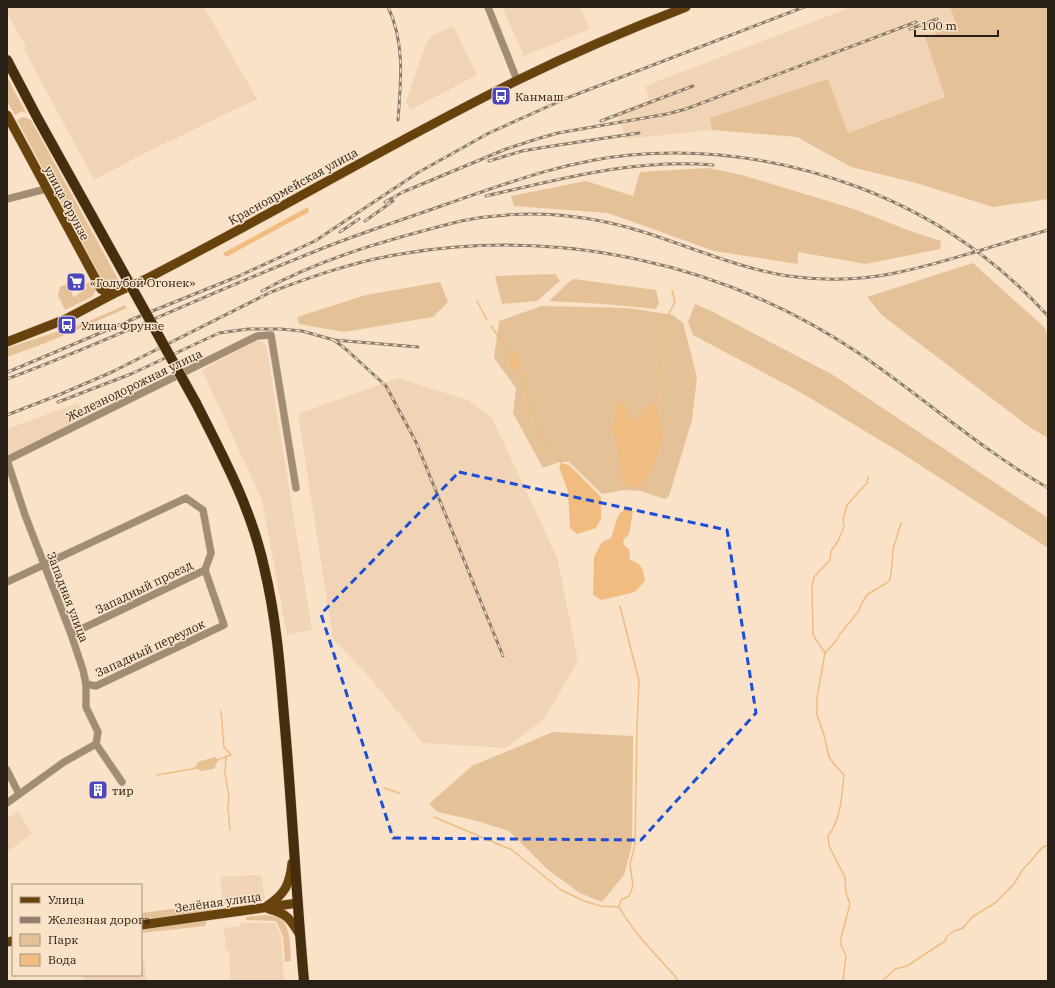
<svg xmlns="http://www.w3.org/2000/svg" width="1055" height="988" font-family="'IBM Plex Serif',serif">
<rect width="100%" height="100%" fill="#f9e2c8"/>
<g fill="#f0d4b5">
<polygon points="7,7 204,7 257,99 143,154 94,180 24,49 26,47 7,13"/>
<polygon points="502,7 580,7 590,29 524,56"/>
<polygon points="852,7 950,7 957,26 925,37 945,97 848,133 711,118 712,130 626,139 617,112 649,100 645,86"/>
<polygon points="453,26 477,75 410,110 406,101 426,44 432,35"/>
<polygon points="258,340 266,345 312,630 287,635 262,500 202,370"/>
<polygon points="398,378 468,400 491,416 557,557 578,660 545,718 506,748 423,743 371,679 333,639 298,414"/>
<polygon points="78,403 84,418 7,456 7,429"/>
<polygon points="18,811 32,834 7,852 7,819"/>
<polygon points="254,875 262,877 265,899 224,905 220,877"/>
<polygon points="241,923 275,923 281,937 284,981 231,981 229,951 226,951 224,928 240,926"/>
<polygon points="141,961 144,961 147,981 84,981 83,975 141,975"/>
</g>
<g fill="#e5c197">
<polygon points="950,7 1048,7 1048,199 993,207 916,183 851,167 797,137 712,130 710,118 828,79 848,133 945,97 925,37 957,26"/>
<polygon points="7,77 26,113 22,111 15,115 7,101"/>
<polygon points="23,117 31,120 119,281 118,286 112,289 105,285 17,120"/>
<polygon points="708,168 742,175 854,209 913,232 941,241 940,249 866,264 798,252 798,264 714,251 608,213 514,206 511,196 586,181 633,196 640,172"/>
<polygon points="973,263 1045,328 1048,337 1048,438 1031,428 883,316 867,297"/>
<polygon points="555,274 560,281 537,301 502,304 495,276"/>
<polygon points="574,279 656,290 659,303 656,309 604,304 549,301 569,282"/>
<polygon points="94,280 98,289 95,291 93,296 65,310 58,295 60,287 67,284 74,297 86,289 86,284"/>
<polygon points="440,282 448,302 433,317 344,332 299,324 297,317 366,295"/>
<polygon points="695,304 711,311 833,375 1048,518 1048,548 903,454 800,392 693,335 688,322"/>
<polygon points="125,305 127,308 48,342 7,357 7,348 87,322"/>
<polygon points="542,306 628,308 673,315 683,323 697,377 692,420 669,496 665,499 640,491 625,490 602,494 569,462 559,462 543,468 513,413 516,388 494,358 499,321"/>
<polygon points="553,732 633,736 632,844 624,875 602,902 580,893 547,869 509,831 477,821 438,812 429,804 472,766"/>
<polygon points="215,757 218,760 214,769 201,771 195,768 198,762"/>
<polygon points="212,904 212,911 143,922 141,913"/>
<path d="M263 915C269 916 277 915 282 920 290 927 291 950 291 961L285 962 283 936 276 921 246 920V917Z"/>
<polygon points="207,921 205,926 141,933 141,929"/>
</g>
<g fill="#f0bc80">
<polygon points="308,207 309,212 226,257 223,253"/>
<polygon points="514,352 520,360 521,366 514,371 509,369 509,353"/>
<path d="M618 402 624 404 632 422C643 416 642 407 656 404 658 413 661 423 661 432 662 452 652 470 642 486L633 487 621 483 620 458 612 427Z"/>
<polygon points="561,463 569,465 601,497 601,518 596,528 577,534 570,528 568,491 559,467"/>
<path d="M625 508 633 511 629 534 623 540 624 545 629 549 630 560C643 564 643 569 645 581L635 592 602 600 593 595 594 557 602 542 611 538 618 516Z"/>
</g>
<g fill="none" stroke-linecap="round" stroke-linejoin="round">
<g stroke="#f0bc80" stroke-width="1.5">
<polyline points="477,301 487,320"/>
<polyline points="491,326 509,353"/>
<polyline points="518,368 542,439 561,463"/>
<polyline points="656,404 661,366 663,325 675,302 672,290"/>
<path d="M620 606 639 681 637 729 635 845 630 864 633 886 629 896 621 900 619 907C634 933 655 954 675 976L678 981"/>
<polyline points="825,653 813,635 812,587 814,577 830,560 831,551 838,541 844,527 843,520 847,505 867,483 868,477"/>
<polyline points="226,757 225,773 229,797 228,807 230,830"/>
<polyline points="157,775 192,769 231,755 224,747 221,711"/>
<polyline points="384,788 399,793"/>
<polyline points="434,817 512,850 561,890 584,901 601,906 619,907"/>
<path d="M843 981 846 956 841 945V938L850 904 846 893 845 877 829 846 828 836C841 820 842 795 844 775L833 763 829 757 824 735 817 715V697L825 653 836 641 840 634 858 612 863 601 868 594 885 584 890 580 892 566 893 549 901 523"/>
<polyline points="882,981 895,969 907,966 945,941 947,936 954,931 963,928 972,917 995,903 1014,884 1023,869 1031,861 1038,852 1043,847 1048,845"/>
</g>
<g stroke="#d4bfa8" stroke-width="8">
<g id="minor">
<polyline points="488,7 517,80"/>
<polyline points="7,199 46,189"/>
<polyline points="7,582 186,498 203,510 211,553 205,570 224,625 96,686 86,684"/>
<polyline points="71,634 205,570"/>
<polyline points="96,744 98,732 86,707 86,684 83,670 71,634 25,515 7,460 257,336 271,335 296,488"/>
<polyline points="7,770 19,794"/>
<polyline points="7,803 64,762 96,744 122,782"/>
</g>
</g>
<g stroke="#d4bfa8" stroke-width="10">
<g id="major">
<polyline points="7,115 101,289 107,293 113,294"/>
<path d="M7 342 66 319 113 294 142 281C269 216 391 143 518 80 573 53 629 29 686 7"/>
<path d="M267 906C285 894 290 884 292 863"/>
<path d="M269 909C287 913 291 920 300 935"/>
<polyline points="141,925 298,903"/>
<polyline points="7,942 13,941"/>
</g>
</g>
<g stroke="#d4bfa8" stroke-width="11">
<g id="highway">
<polyline points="7,60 38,119"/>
<path d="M196 403C223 456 251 508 264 567 276 616 280 666 284 716 292 804 296 893 304 981"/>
</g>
</g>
<use href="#minor" stroke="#a28c74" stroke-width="7"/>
<use href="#major" stroke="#67420d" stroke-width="9"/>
<use href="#highway" stroke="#462d0d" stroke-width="10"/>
<g stroke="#8d7d6c" stroke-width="3">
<g id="rail">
<path d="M388 7C405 42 401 82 398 120"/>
<polyline points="910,29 937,19"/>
<polyline points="601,121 693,86"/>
<polyline points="489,161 522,151 552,146 639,133"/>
<path d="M486 196C560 179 636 158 713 165"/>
<polyline points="385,202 403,192 506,149 540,138 558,133 667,114 686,109 916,22"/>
<polyline points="365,221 393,201"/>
<polyline points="340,232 359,219"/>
<path d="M262 291C323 257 394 238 461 221 521 209 582 213 640 231 689 246 737 268 788 276 824 281 864 280 900 272 925 267 950 259 975 252 1000 244 1024 237 1048 230"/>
<polyline points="334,340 348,351 386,386 416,442 503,656"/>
<polyline points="8,372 145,314 239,276 315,241 419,172 489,133 567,98 804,7"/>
<path d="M7 379C110 341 209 293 311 253 354 235 399 221 444 205 505 184 565 161 630 155 709 148 783 159 858 187 932 215 995 257 1048 316"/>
<polyline points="58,402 131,374 219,333 248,329 280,329 302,331 334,340 418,347"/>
<path d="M7 415 61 394 112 372 271 292C313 276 356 261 401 254 559 227 724 263 857 352 922 396 980 449 1048 488"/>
</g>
</g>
<use href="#rail" stroke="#f9e2c8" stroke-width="1.5" stroke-dasharray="4.5" stroke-linecap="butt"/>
<g stroke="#d4bfa8" stroke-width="11" stroke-linecap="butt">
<polyline id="highway-bridge" points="38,119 196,403"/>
</g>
<use href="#highway-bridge" stroke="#462d0d" stroke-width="10"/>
</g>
<path fill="none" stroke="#1d4ed8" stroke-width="3" stroke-dasharray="8 5" stroke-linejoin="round" d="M459 472 727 530 756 713 641 840 393 838 321 614Z"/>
<defs>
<g id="bus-square" transform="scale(1)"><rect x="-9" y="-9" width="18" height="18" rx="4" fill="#4e46bd" stroke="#f9e2c8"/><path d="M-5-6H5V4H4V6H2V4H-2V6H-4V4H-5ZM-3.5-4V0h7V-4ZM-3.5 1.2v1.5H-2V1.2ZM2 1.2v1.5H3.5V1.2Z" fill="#fff"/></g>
<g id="supermarket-square" transform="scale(1)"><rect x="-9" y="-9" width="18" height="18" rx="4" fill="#4e46bd" stroke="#f9e2c8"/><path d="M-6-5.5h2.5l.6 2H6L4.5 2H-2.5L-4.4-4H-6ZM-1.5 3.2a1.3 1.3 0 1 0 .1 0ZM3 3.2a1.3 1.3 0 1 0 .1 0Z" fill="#fff"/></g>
<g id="building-square" transform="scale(1)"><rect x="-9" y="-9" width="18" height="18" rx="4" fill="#4e46bd" stroke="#f9e2c8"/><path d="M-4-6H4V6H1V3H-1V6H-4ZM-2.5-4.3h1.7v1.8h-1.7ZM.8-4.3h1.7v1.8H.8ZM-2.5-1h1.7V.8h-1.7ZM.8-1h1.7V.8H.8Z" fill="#fff"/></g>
</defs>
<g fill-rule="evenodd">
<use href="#bus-square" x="501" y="96"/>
<use href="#supermarket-square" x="76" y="282"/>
<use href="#bus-square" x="67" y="325"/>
<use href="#building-square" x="98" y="790"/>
</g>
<g text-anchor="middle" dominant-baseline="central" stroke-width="3" stroke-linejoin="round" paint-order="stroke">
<g font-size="12" fill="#292017" stroke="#f9e2c8" text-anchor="start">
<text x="515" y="96">Канмаш</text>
<text x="90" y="282">«Голубой Огонек»</text>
<text x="81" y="325">Улица Фрунзе</text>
<text x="112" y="790">тир</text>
</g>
<g font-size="12" fill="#292017" stroke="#f9e2c8">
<text transform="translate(293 186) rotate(-29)">Красноармейская улица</text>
<text transform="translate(67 203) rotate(62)">улица Фрунзе</text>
<text transform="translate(134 385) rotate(-26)">Железнодорожная улица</text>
<text transform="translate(144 587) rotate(-26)">Западный проезд</text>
<text transform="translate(68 597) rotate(69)">Западная улица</text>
<text transform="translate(150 648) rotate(-25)">Западный переулок</text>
<text transform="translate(218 902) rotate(-8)">Зелёная улица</text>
</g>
</g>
<rect width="1055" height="988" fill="none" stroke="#292017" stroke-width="16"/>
<rect x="12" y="884" width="130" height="92" fill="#f9e2c8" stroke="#a69481"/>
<rect x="20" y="897" width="20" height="6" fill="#67420d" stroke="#a69481"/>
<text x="48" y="904" font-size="12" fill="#292017">Улица</text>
<rect x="20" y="917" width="20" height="6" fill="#8d7d6c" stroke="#a69481"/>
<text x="48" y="924" font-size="12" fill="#292017">Железная дорога</text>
<rect x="20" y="934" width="20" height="12" fill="#e5c197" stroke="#a69481"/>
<text x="48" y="944" font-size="12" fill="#292017">Парк</text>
<rect x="20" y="954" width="20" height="12" fill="#f0bc80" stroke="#a69481"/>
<text x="48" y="964" font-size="12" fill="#292017">Вода</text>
<path d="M915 30v6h83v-6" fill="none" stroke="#292017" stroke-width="2"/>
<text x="921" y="30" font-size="12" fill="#292017" stroke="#f9e2c8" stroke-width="3" paint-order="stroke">100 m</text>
</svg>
